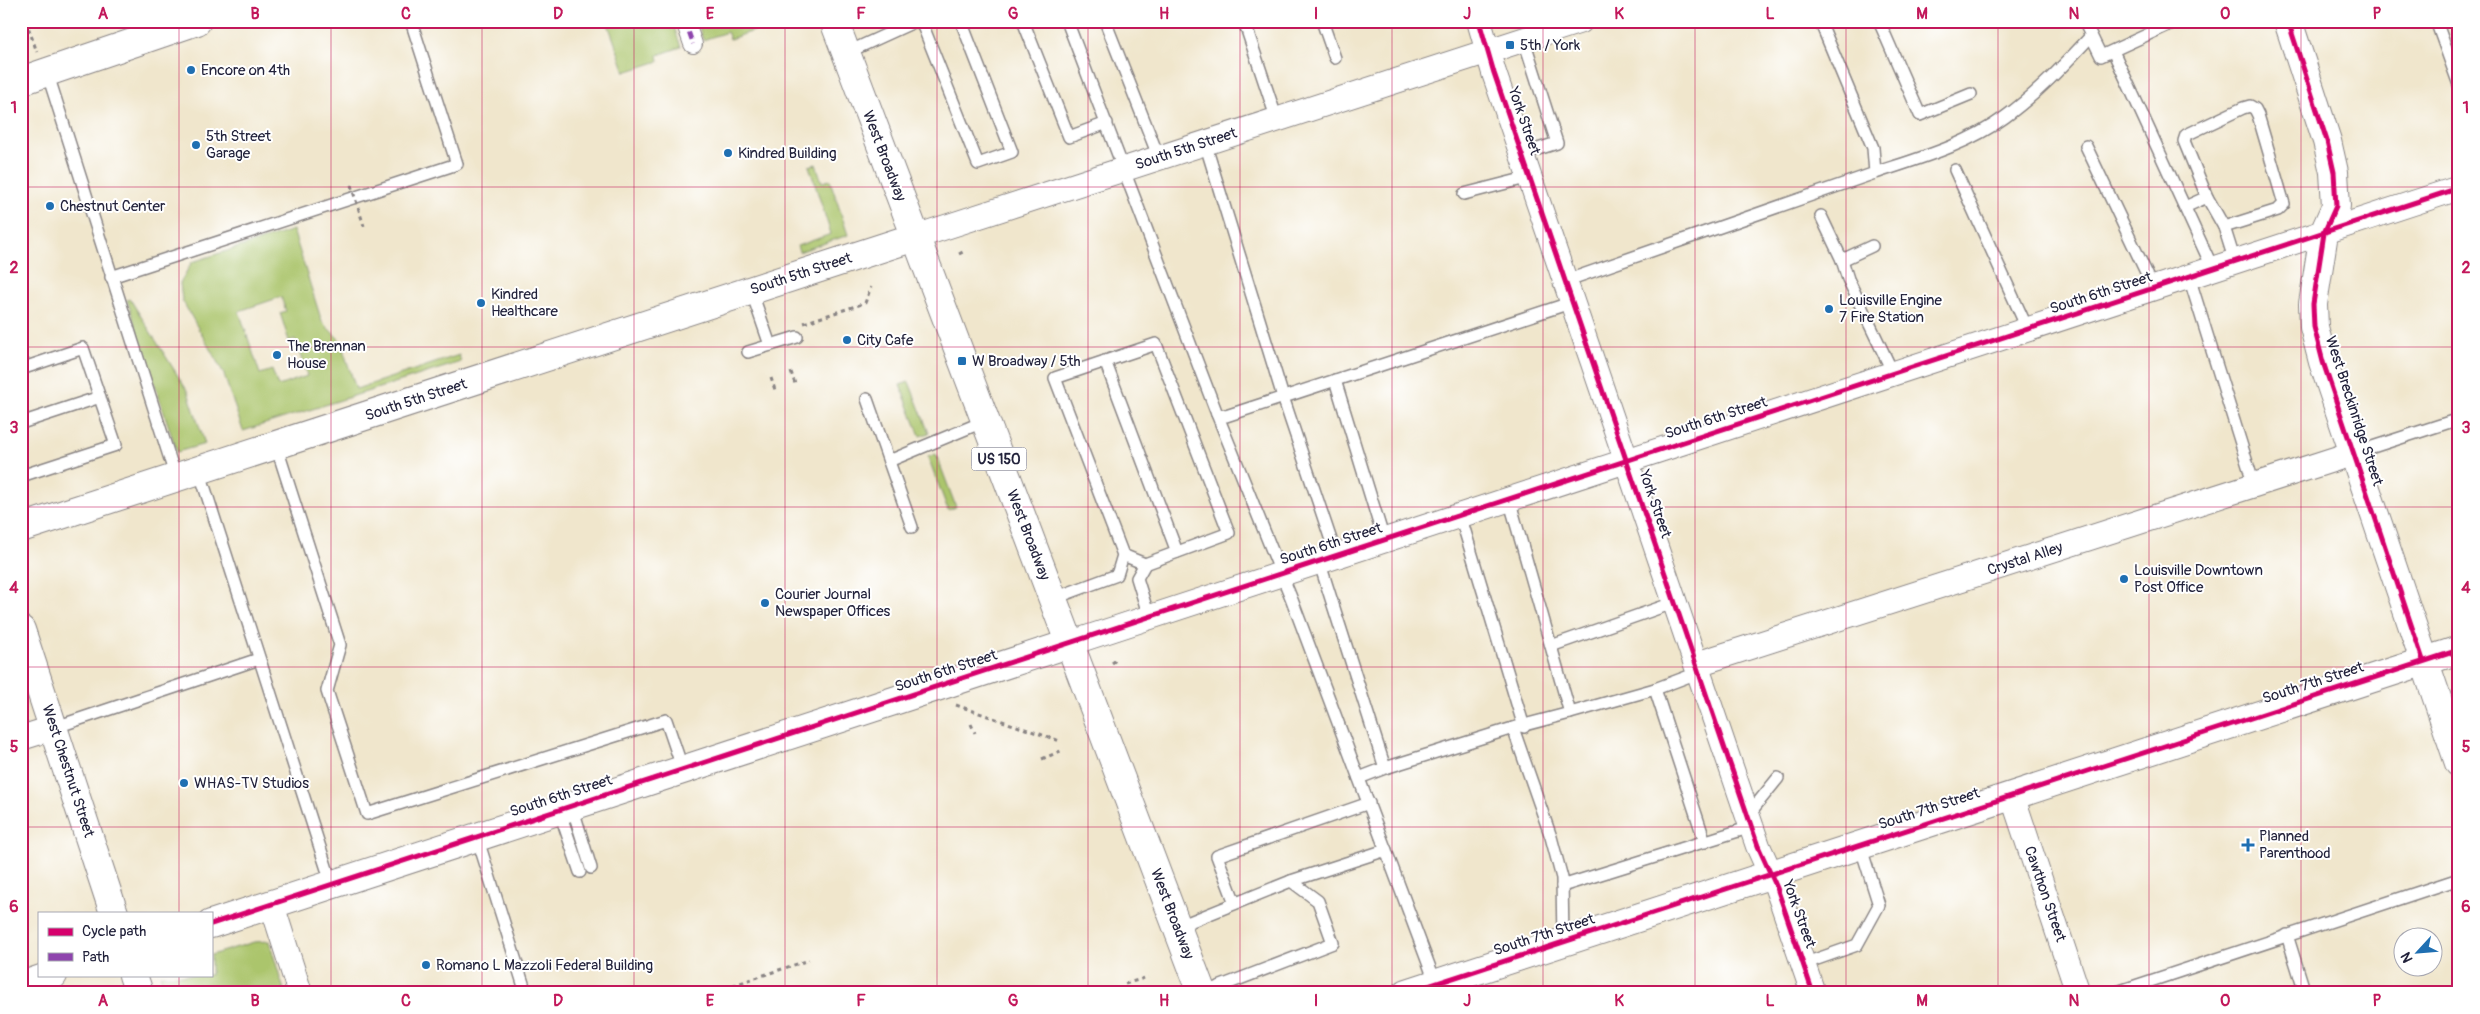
<svg xmlns="http://www.w3.org/2000/svg" width="2480" height="1014" font-family="Pangolin,sans-serif">
<rect width="100%" height="100%" fill="#fff"/>
<filter id="ink" filterUnits="userSpaceOnUse"><feTurbulence type="fractalNoise" baseFrequency=".02" numOctaves="2"/><feDisplacementMap in="SourceGraphic" scale="10" xChannelSelector="R" yChannelSelector="G"/><feConvolveMatrix kernelMatrix="1 2 1 2 8 2 1 2 1" color-interpolation-filters="sRGB"/></filter>
<filter id="wash" filterUnits="userSpaceOnUse"><feTurbulence type="fractalNoise" baseFrequency=".0096" numOctaves="4" result="noise"/><feDisplacementMap in="SourceGraphic" scale="20" xChannelSelector="R" yChannelSelector="G"/><feGaussianBlur stdDeviation="1.12" result="paint"/><feColorMatrix in="noise" values="0 0 0 0 0 0 0 0 0 0 0 0 0 0 0 0 0 1.4 0 .05"/><feComposite in="paint" operator="in"/></filter>
<g filter="url(#wash)">
<rect width="100%" height="100%" fill="#f0e6cc"/>
<g fill="#abc56c" stroke="#667454" fill-rule="evenodd">
<polygon points="607,21 672,21 681,47 658,55 659,61 625,72"/>
<polygon points="697,21 769,21 771,25 730,39 727,32 703,40"/>
<polygon points="816,164 822,182 830,180 848,235 799,252 797,246 831,234 809,166"/>
<path d="M293 230 322 322 340 340 356 389 459 355 461 362 243 431 223 372 182 300 180 283 192 262ZM281 297 286 311 280 313 289 341 295 339 307 376 278 386 272 370 260 374 239 311Z"/>
<polygon points="130,299 188,392 205,444 177,452 127,300"/>
<polygon points="909,382 929,433 920,436 900,385"/>
<polygon points="936,454 956,507 948,510 928,457"/>
<polygon points="269,941 285,993 166,993 160,975 211,975 211,955 254,942"/>
</g>
</g>
<g filter="url(#ink)">
<g fill="none" stroke-linecap="round" stroke-linejoin="round">
<g stroke="#898484" stroke-width="14">
<g id="service">
<polyline points="921,21 978,164 1012,152 961,21"/>
<polyline points="1023,21 1069,137 1107,123"/>
<polyline points="1067,21 1217,414 1226,416 1573,302"/>
<polyline points="1105,21 1159,158"/>
<polyline points="1244,21 1277,120"/>
<polyline points="1322,21 1335,58"/>
<polyline points="1879,21 1920,115 1971,94"/>
<polyline points="2084,21 2101,56 2177,21"/>
<polyline points="2436,21 2459,85"/>
<polyline points="2113,51 2213,269"/>
<polyline points="846,53 916,21"/>
<polyline points="47,72 176,478"/>
<polyline points="1205,143 1283,397 1336,555"/>
<polyline points="2086,146 2154,289"/>
<polyline points="1522,154 1557,143 1524,40"/>
<polyline points="1955,170 2028,330"/>
<path d="M1875 173C1920 158 1967 145 2005 117 2037 94 2064 65 2091 36"/>
<polyline points="1464,194 1530,177"/>
<polyline points="2207,197 2184,141 2186,135 2243,108 2250,106 2255,109 2258,115 2284,204 2278,210 2224,227"/>
<polyline points="2185,207 2207,197 2224,227 2235,262"/>
<polyline points="1821,216 1842,260 1848,279 1893,373"/>
<polyline points="1842,260 1872,246"/>
<polyline points="111,277 457,164 411,21"/>
<polyline points="2189,277 2254,485"/>
<polyline points="1565,281 1875,173 1873,148 1820,21"/>
<polyline points="751,290 770,345"/>
<polyline points="748,352 797,337"/>
<polyline points="1105,361 1177,552"/>
<polyline points="21,369 83,348 116,445 21,476"/>
<polyline points="1335,380 1384,540"/>
<polyline points="867,399 912,527"/>
<polyline points="1217,414 1292,600 1436,984"/>
<polyline points="21,423 100,397"/>
<polyline points="276,445 340,645 327,691 367,814 666,720 683,770"/>
<polyline points="2354,453 2459,419"/>
<polyline points="889,461 985,421"/>
<polyline points="199,470 332,885"/>
<polyline points="1460,515 1524,727"/>
<polyline points="1123,555 1145,564"/>
<polyline points="1319,561 1385,768 1359,778"/>
<polyline points="1052,599 1117,575 1123,555 1055,378 1156,344 1229,533 1145,564 1137,578 1149,617"/>
<polyline points="1551,646 1676,602"/>
<polyline points="1700,672 1655,689 1705,842"/>
<polyline points="1570,713 1655,689"/>
<polyline points="53,728 259,659"/>
<polyline points="1513,728 1551,837 1562,878 1563,941"/>
<polyline points="1385,768 1513,728 1570,713 1509,499"/>
<polyline points="572,806 591,868"/>
<polyline points="559,810 580,872"/>
<polyline points="1748,815 1778,778"/>
<polyline points="477,837 526,993"/>
<polyline points="1291,881 1386,850"/>
<polyline points="1562,886 1751,827"/>
<polyline points="1235,903 1217,856 1369,803"/>
<polyline points="1177,927 1291,881 1318,901 1333,943 1203,993"/>
<polyline points="2287,935 2305,993"/>
<polyline points="1803,964 1857,945 1879,905 1860,845"/>
<polyline points="2114,993 2459,879"/>
</g>
</g>
<g stroke="#898484" stroke-width="20">
<polyline id="pedestrian" points="685,21 693,44"/>
</g>
<g stroke="#898484" stroke-width="26">
<g id="minor">
<polyline points="1479,21 1494,73 1758,846 1777,888 1813,993"/>
<polyline points="915,237 1581,21"/>
<polyline points="1068,644 2459,188"/>
<polyline points="1697,664 2354,453"/>
<polyline points="21,738 53,728"/>
<polyline points="2012,795 2078,993"/>
<polyline points="272,905 300,993"/>
</g>
</g>
<g stroke="#898484" stroke-width="30">
<g id="tertiary">
<polyline points="2288,21 2327,141 2334,172 2336,206 2324,233 2313,304 2314,327 2323,362 2459,763"/>
<polyline points="21,81 197,21"/>
<polyline points="21,528 915,237"/>
<polyline points="21,630 114,913"/>
<polyline points="211,924 1068,644"/>
<polyline points="133,975 139,993"/>
<polyline points="21,986 53,975"/>
<polyline points="1407,993 2459,650"/>
</g>
</g>
<g stroke="#898484" stroke-width="30">
<polyline id="primary" points="834,21 1202,993"/>
</g>
<g stroke="#898484" stroke-width="3" stroke-dasharray="4 4" stroke-linecap="butt">
<polyline points="26,21 37,52"/>
<polyline points="959,254 963,252"/>
<polyline points="804,323 865,303 871,287"/>
<polyline points="791,372 795,384"/>
<polyline points="771,378 775,390"/>
<polyline points="1112,663 1116,660"/>
<polyline points="956,705 1060,741"/>
<polyline points="971,724 975,733"/>
<polyline points="1042,759 1063,750"/>
<polyline points="1125,984 1148,977"/>
<polyline points="710,993 809,960"/>
</g>
<use href="#service" stroke="#fff" stroke-width="11"/>
<use href="#pedestrian" stroke="#fff" stroke-width="18"/>
<use href="#minor" stroke="#fff" stroke-width="24"/>
<use href="#tertiary" stroke="#fff" stroke-width="28"/>
<use href="#primary" stroke="#fff" stroke-width="28"/>
<polyline stroke="#898484" stroke-width="3" stroke-dasharray="4 4" stroke-linecap="butt" points="351,185 364,226"/>
<polyline stroke="#8e44ad" stroke-width="4" stroke-dasharray="8 4" stroke-linecap="butt" points="685,21 693,44"/>
<g stroke="#fff" stroke-width="8">
<g id="cycleway">
<polyline points="1479,21 1494,73 1758,846 1777,888 1813,993"/>
<polyline points="2288,21 2327,141 2334,172 2336,206 2324,233 2313,304 2314,327 2323,362 2423,660"/>
<polyline points="211,924 2459,188"/>
<polyline points="1407,993 2459,650"/>
</g>
</g>
<use href="#cycleway" stroke="#d6006c" stroke-width="5"/>
</g>
</g>
<path fill="none" stroke="#c2185b" stroke-width="1" stroke-opacity="0.55" d="M179 21V913M331 21V993M482 21V993M634 21V993M785 21V993M937 21V993M1088 21V993M1240 21V993M1392 21V993M1543 21V993M1695 21V993M1846 21V993M1998 21V993M2149 21V993M2301 21V993M21 187H2459M21 347H2459M21 507H2459M21 667H2459M21 827H2459M179 975V993"/>
<g fill="#1f6fb2" stroke="#fff" stroke-width="2">
<rect x="1505" y="40" width="10" height="10" rx="2.5"/>
<circle cx="191" cy="70" r="5"/>
<circle cx="196" cy="145" r="5"/>
<circle cx="728" cy="153" r="5"/>
<circle cx="50" cy="206" r="5"/>
<circle cx="481" cy="303" r="5"/>
<circle cx="1829" cy="309" r="5"/>
<circle cx="847" cy="340" r="5"/>
<circle cx="277" cy="355" r="5"/>
<rect x="957" y="356" width="10" height="10" rx="2.5"/>
<circle cx="2124" cy="579" r="5"/>
<circle cx="765" cy="603" r="5"/>
<circle cx="184" cy="783" r="5"/>
<path d="M2245.5 837.5h5v5h5v5h-5v5h-5v-5h-5v-5h5z"/>
<circle cx="426" cy="965" r="5"/>
</g>
<g text-anchor="middle" dominant-baseline="central" stroke-width="4" stroke-linejoin="round" paint-order="stroke">
<rect fill="#fff" stroke="#646476" stroke-width="1" x="971.5" y="447.5" width="55" height="23" rx="4"/>
<g font-size="14" font-weight="bold" fill="#22223b">
<text x="999" y="459">US 150</text>
</g>
<g font-size="15" fill="#22223b" stroke="#fff" text-anchor="start">
<text x="1520" y="45">5th / York</text>
<text x="201" y="70">Encore on 4th</text>
<text x="206" y="136">5th Street<tspan x="206" dy="17">Garage</tspan></text>
<text x="738" y="153">Kindred Building</text>
<text x="60" y="206">Chestnut Center</text>
<text x="491" y="294">Kindred<tspan x="491" dy="17">Healthcare</tspan></text>
<text x="1839" y="300">Louisville Engine<tspan x="1839" dy="17">7 Fire Station</tspan></text>
<text x="857" y="340">City Cafe</text>
<text x="287" y="346">The Brennan<tspan x="287" dy="17">House</tspan></text>
<text x="972" y="361">W Broadway / 5th</text>
<text x="2134" y="570">Louisville Downtown<tspan x="2134" dy="17">Post Office</tspan></text>
<text x="775" y="594">Courier Journal<tspan x="775" dy="17">Newspaper Offices</tspan></text>
<text x="194" y="783">WHAS-TV Studios</text>
<text x="2259" y="836">Planned<tspan x="2259" dy="17">Parenthood</tspan></text>
<text x="436" y="965">Romano L Mazzoli Federal Building</text>
</g>
<g font-size="15" fill="#22223b" stroke="#fff">
<text transform="translate(1524 121) rotate(71)">York Street</text>
<text transform="translate(1186 149) rotate(-18)">South 5th Street</text>
<text transform="translate(884 156) rotate(69)">West Broadway</text>
<text transform="translate(801 274) rotate(-18)">South 5th Street</text>
<text transform="translate(2101 293) rotate(-18)">South 6th Street</text>
<text transform="translate(416 400) rotate(-18)">South 5th Street</text>
<text transform="translate(2354 411) rotate(72)">West Breckinridge Street</text>
<text transform="translate(1716 418) rotate(-18)">South 6th Street</text>
<text transform="translate(1655 504) rotate(71)">York Street</text>
<text transform="translate(1028 535) rotate(69)">West Broadway</text>
<text transform="translate(1331 544) rotate(-18)">South 6th Street</text>
<text transform="translate(2025 559) rotate(-18)">Crystal Alley</text>
<text transform="translate(946 671) rotate(-18)">South 6th Street</text>
<text transform="translate(2313 683) rotate(-18)">South 7th Street</text>
<text transform="translate(68 771) rotate(72)">West Chestnut Street</text>
<text transform="translate(561 796) rotate(-18)">South 6th Street</text>
<text transform="translate(1929 809) rotate(-18)">South 7th Street</text>
<text transform="translate(2045 894) rotate(71)">Cawthon Street</text>
<text transform="translate(1172 914) rotate(69)">West Broadway</text>
<text transform="translate(1799 914) rotate(70)">York Street</text>
<text transform="translate(1544 935) rotate(-18)">South 7th Street</text>
</g>
</g>
<rect width="2480" height="1014" fill="none" stroke="#fff" stroke-width="55"/>
<rect x="38" y="912" width="175" height="65" fill="#ffffff" stroke="#a7a7b1"/>
<rect x="48" y="928" width="25" height="8" fill="#d6006c" stroke="#a7a7b1"/>
<text x="82" y="936" font-size="15" fill="#22223b">Cycle path</text>
<rect x="48" y="953" width="25" height="8" fill="#8e44ad" stroke="#a7a7b1"/>
<text x="82" y="962" font-size="15" fill="#22223b">Path</text>
<g transform="translate(2418 952) rotate(244)"><circle r="24" fill="#ffffff" stroke="#a7a7b1"/>
<path d="M0-4L9 19L0 12L-9 19Z" fill="#1f6fb2"/>
<text y="-8" font-size="14" font-weight="bold" text-anchor="middle" fill="#22223b">N</text>
</g>
<rect x="28" y="28" width="2424" height="958" fill="none" stroke="#c2185b" stroke-width="2"/>
<g font-size="16" text-anchor="middle" font-weight="bold" fill="#c2185b">
<text x="103" y="19">A</text>
<text x="255" y="19">B</text>
<text x="406" y="19">C</text>
<text x="558" y="19">D</text>
<text x="710" y="19">E</text>
<text x="861" y="19">F</text>
<text x="1013" y="19">G</text>
<text x="1164" y="19">H</text>
<text x="1316" y="19">I</text>
<text x="1467" y="19">J</text>
<text x="1619" y="19">K</text>
<text x="1770" y="19">L</text>
<text x="1922" y="19">M</text>
<text x="2074" y="19">N</text>
<text x="2225" y="19">O</text>
<text x="2377" y="19">P</text>
<text x="14" y="113">1</text>
<text x="2466" y="113">1</text>
<text x="14" y="273">2</text>
<text x="2466" y="273">2</text>
<text x="14" y="433">3</text>
<text x="2466" y="433">3</text>
<text x="14" y="593">4</text>
<text x="2466" y="593">4</text>
<text x="14" y="752">5</text>
<text x="2466" y="752">5</text>
<text x="14" y="912">6</text>
<text x="2466" y="912">6</text>
<text x="103" y="1006">A</text>
<text x="255" y="1006">B</text>
<text x="406" y="1006">C</text>
<text x="558" y="1006">D</text>
<text x="710" y="1006">E</text>
<text x="861" y="1006">F</text>
<text x="1013" y="1006">G</text>
<text x="1164" y="1006">H</text>
<text x="1316" y="1006">I</text>
<text x="1467" y="1006">J</text>
<text x="1619" y="1006">K</text>
<text x="1770" y="1006">L</text>
<text x="1922" y="1006">M</text>
<text x="2074" y="1006">N</text>
<text x="2225" y="1006">O</text>
<text x="2377" y="1006">P</text>
</g>
</svg>
